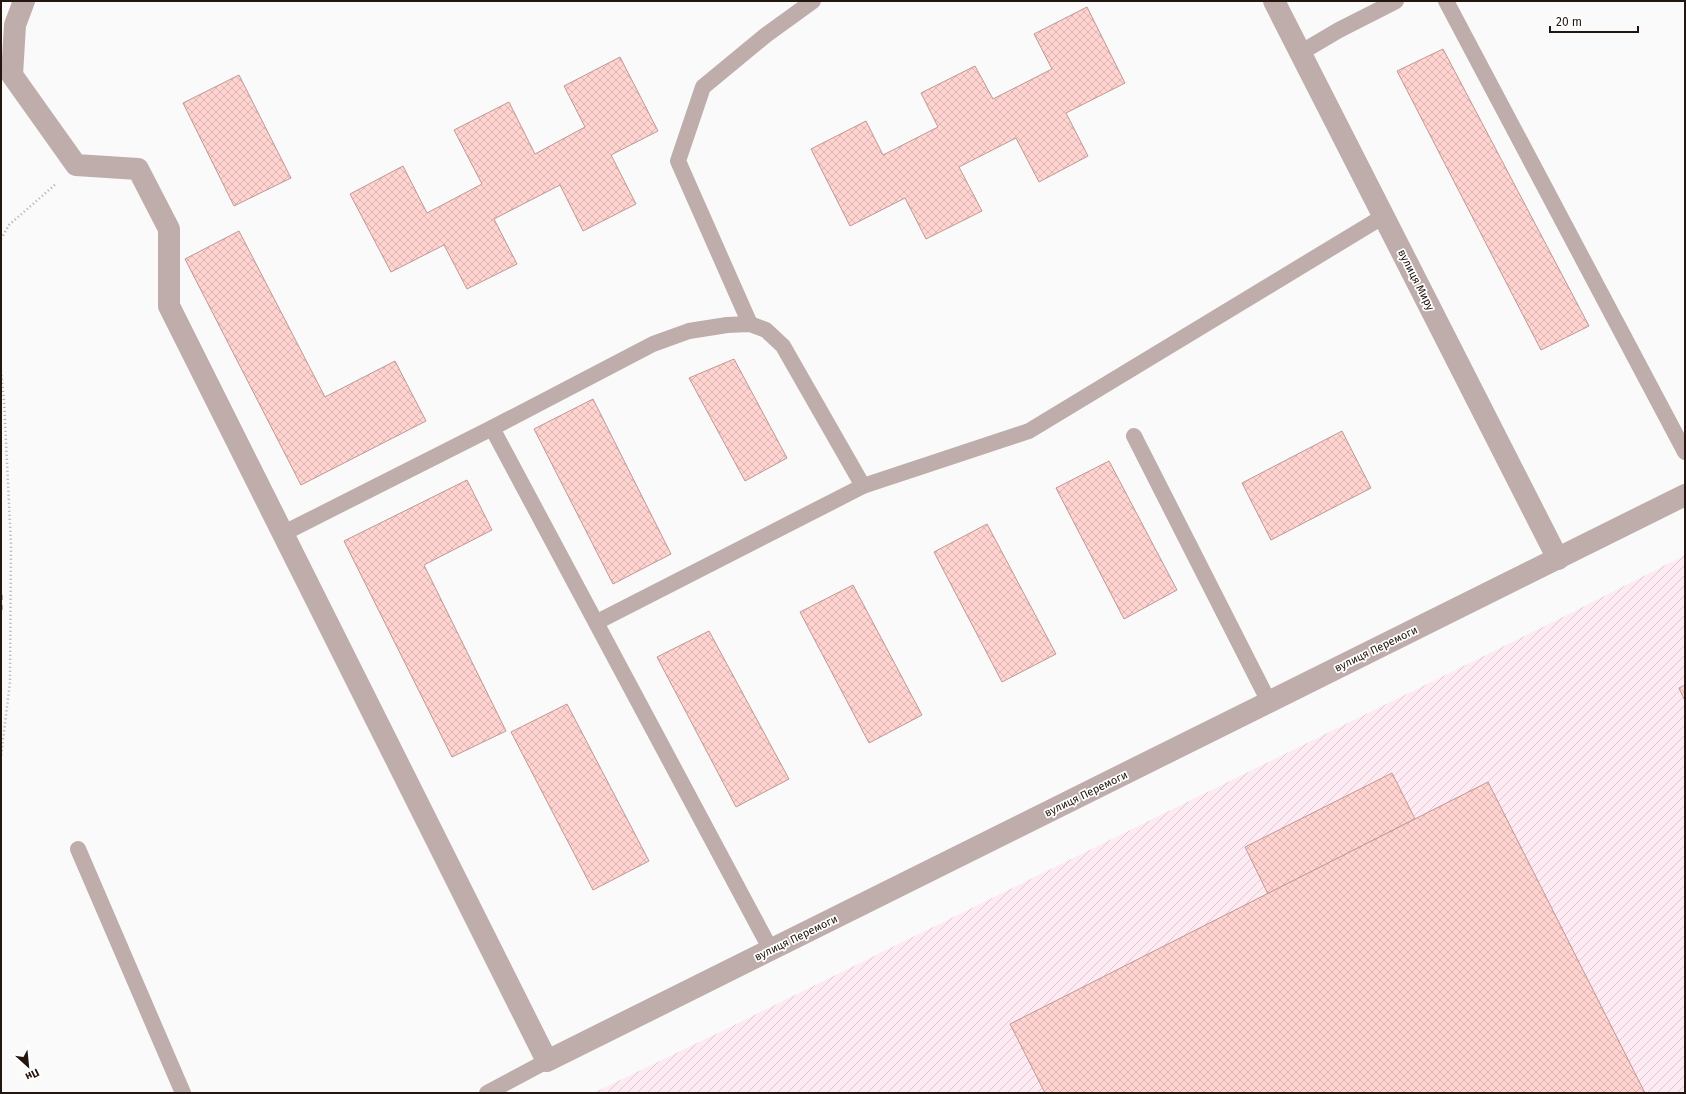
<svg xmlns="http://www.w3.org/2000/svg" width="1686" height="1094" font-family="'Fira Sans',sans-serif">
<defs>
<pattern id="industrial-furrows" width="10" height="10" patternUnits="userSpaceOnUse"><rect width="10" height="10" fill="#feeaf2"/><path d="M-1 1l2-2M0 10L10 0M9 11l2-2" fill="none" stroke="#d9c8ce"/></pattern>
<pattern id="building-cross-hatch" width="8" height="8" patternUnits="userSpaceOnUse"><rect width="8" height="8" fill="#fed3d0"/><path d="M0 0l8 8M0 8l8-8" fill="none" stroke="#d9b4b1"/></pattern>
</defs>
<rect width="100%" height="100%" fill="#fafafa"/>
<polygon fill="url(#industrial-furrows)" points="1685,555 1685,1093 593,1093 716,1034 1563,617"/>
<g fill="url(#building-cross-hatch)" stroke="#c09895">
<polygon points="1087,7 1125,83 1066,113 1088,156 1039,182 1016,138 959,167 982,211 926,239 905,198 850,226 811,149 866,121 883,155 938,127 921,93 975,66 993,99 1052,69 1034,34"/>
<polygon points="1443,49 1589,326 1541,350 1397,71"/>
<polygon points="620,57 658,131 611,155 636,204 583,231 560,185 494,219 517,264 467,289 444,245 391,272 350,194 403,166 427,213 482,184 454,130 509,102 535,154 585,127 564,86"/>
<polygon points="239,75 291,178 234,206 183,103"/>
<polygon points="239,231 325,397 395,361 426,421 301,485 185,259"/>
<polygon points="734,359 787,458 745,481 689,378"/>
<polygon points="593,399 671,554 613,584 534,429"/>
<polygon points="1342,431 1371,488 1271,540 1242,483"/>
<polygon points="1109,461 1177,590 1124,619 1056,488"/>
<polygon points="467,480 492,530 424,565 506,731 452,757 344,541"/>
<polygon points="987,524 1056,654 1002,682 934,552"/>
<polygon points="853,585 922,715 869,743 800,612"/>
<polygon points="709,631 789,779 736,807 657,657"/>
<polygon points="1685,685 1685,701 1679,688"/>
<polygon points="567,704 649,861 593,890 511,732"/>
<polygon points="1392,773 1415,819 1268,894 1245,847"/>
<polygon points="1488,782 1645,1093 1045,1093 1010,1024"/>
</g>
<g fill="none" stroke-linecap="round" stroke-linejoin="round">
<g stroke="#aeaaa7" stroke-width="2.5" stroke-dasharray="1 3" stroke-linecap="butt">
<polyline points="1,239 9,225 57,183"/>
<polyline points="1,371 4,401 11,544 10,682 1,757"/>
</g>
<g stroke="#bfadab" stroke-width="16">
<polyline points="1446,1 1685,452"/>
<polyline points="1300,53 1339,30 1396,1"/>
<polyline points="750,324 678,161 703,87 766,35 813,1"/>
<polyline points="492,428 771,950"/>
<polyline points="1134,436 1269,702"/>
<polyline points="284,533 492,428 653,344 689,331 727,325 750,324 766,330 783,346 863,486"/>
<polyline points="597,622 863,486 1029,431 1384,216"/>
<polyline points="78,849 183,1093"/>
<polyline points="487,1093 547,1061"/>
</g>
<g stroke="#bfadab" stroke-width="22">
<polyline points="24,1 15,25 12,75 76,165 138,169 169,229 169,306 547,1061 1685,495"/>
<polyline points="1274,1 1558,559"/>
</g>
<polyline stroke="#7f7873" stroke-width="3" stroke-dasharray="5 5" stroke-linecap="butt" points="1,595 1,613"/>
</g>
<g text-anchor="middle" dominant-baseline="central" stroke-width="3.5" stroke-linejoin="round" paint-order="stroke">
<g font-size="11" fill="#22160e" stroke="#fff">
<text transform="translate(1416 280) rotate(63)">вулиця Миру</text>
<text transform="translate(1376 649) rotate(-26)">вулиця Перемоги</text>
<text transform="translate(1086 794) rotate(-26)">вулиця Перемоги</text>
<text transform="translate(796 938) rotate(-26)">вулиця Перемоги</text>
</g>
</g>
<rect width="1686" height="1094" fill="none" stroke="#22160e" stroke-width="4"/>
<g transform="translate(28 1066) rotate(153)" stroke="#ffffff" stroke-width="3" paint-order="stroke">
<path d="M0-3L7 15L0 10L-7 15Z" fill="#22160e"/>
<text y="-6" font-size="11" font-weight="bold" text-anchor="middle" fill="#22160e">Пн</text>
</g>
<path d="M1550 26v6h88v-6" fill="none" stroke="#22160e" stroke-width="2"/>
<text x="1556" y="26" font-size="12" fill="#22160e" stroke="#ffffff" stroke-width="3" paint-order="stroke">20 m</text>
</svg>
